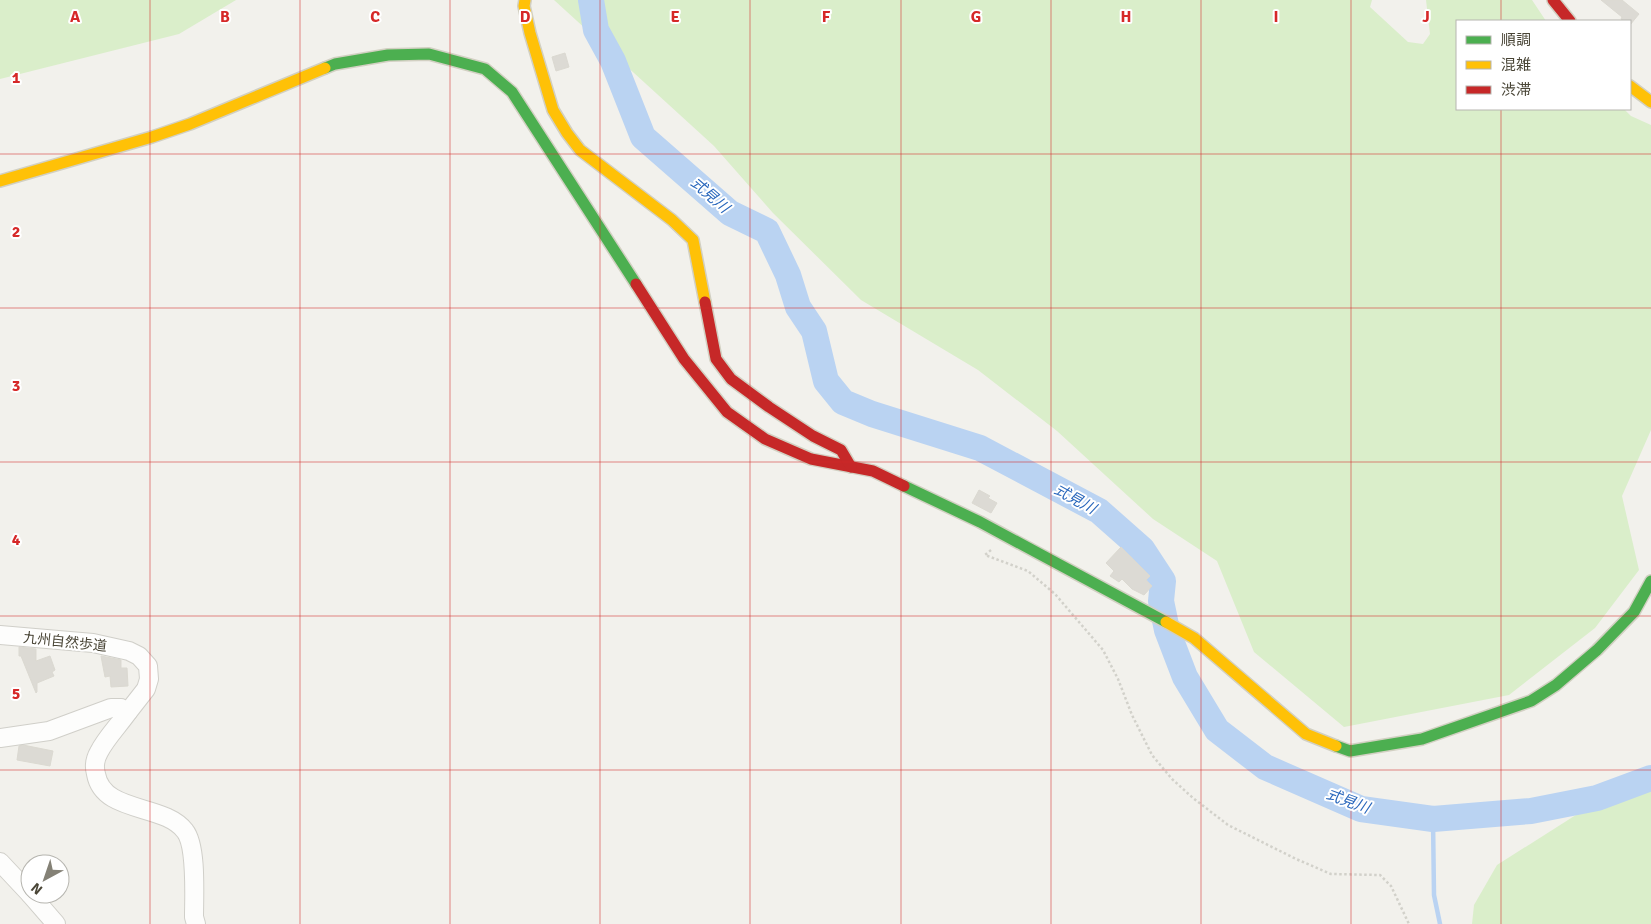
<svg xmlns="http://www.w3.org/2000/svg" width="1651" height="924" font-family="Signika,'Noto Sans JP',sans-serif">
<rect width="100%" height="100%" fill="#f2f1ec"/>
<g fill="#daeeca">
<polygon points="0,0 236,0 179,34 0,79"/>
<polygon points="554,0 1372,0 1370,7 1408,42 1423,44 1430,34 1426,0 1532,0 1546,21 1457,21 1457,109 1624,109 1631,116 1651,125 1651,430 1622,496 1639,570 1595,628 1509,695 1344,727 1254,652 1217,561 1153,519 1057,431 978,370 861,300 773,213 714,146"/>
<polygon points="1651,790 1651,924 1472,924 1474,905 1497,865 1579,813"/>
</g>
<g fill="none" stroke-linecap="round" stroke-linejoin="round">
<polyline stroke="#bad3f2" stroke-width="4.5" points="1433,819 1434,895 1440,924"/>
<polyline stroke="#bad3f2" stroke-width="26" points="591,0 596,30 613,61 643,137 730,213 767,231 788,275 798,307 814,331 826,381 843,402 872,414 980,448 1099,511 1142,549 1163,581 1161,601 1167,630 1185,677 1217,730 1265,767 1361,809 1433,819 1531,811 1597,798 1651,778"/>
</g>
<g fill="#dcdad4" stroke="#dbd9d1">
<polygon points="1601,0 1622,0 1639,14 1630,25 1630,21 1624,21 1621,19 1622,17"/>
<polygon points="565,53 569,67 556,71 552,57"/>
<polygon points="979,490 990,496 988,498 997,503 991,513 972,503"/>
<polygon points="1121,547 1150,576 1146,580 1152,586 1144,595 1132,589 1122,579 1119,582 1110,576 1114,571 1106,563"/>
<polygon points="19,647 36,649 36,661 50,656 55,670 52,672 54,676 37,683 37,692 36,693 21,656 19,656"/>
<polygon points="101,656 121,660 121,668 127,668 128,686 111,687 110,676 105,677"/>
<polygon points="23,745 53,751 50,766 17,760 19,746"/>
</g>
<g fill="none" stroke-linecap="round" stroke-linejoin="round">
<g stroke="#d0cfc9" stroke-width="20">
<g id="street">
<polyline points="0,635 93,643 129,651 139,656 148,666 149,679 146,689 128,712 121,708 111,708 49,731 0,738"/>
<path d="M128 712C119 725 106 738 99 752 95 759 94 767 96 774 103 814 164 803 185 831 197 846 194 896 194 917L196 924"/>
<polyline points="0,862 30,894"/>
<polyline points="30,894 56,924"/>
</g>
</g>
<g stroke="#d2d0c2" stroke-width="14">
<g id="fast">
<polyline points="325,68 335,64 388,55 429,54 485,69 512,92 636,284"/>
<polyline points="904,486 980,522 1166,622"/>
<polyline points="1336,746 1350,751 1422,739 1531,701 1556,685 1597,650 1634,612 1651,581"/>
</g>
</g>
<g stroke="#d2d0c2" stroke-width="14">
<g id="slow">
<polyline points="525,0 524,6 530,33 553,110 567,133 580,150 672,220 693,240 705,302"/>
<polyline points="1630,86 1651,102"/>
<polyline points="0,181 152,137 190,124 325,68"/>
<polyline points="1166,622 1194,638 1306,734 1336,746"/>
</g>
</g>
<g stroke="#d2d0c2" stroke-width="14">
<g id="jam">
<polyline points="1553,0 1570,21"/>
<polyline points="636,284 684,359 727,412 765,439 811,459 873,471 904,486"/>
<polyline points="705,302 716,359 731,379 769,407 813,436 841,450 851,467"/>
</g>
</g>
<polyline stroke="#d2d1ca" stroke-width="2.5" stroke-dasharray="2.5 2.5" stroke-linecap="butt" points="991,550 985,555 1028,571 1055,594 1103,650 1118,679 1132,715 1152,755 1172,779 1193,798 1228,825 1296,859 1331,874 1380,875 1391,886 1409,924"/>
<use href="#street" stroke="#fdfdfc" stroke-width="18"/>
<use href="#fast" stroke="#4caf50" stroke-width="11"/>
<use href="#slow" stroke="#ffc107" stroke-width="11"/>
<use href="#jam" stroke="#c62828" stroke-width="11"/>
</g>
<path fill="none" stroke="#d62828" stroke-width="1" stroke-opacity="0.55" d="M150 0V924M300 0V924M450 0V924M600 0V924M750 0V924M901 0V924M1051 0V924M1201 0V924M1351 0V924M1501 0V21M1501 109V924M0 154H1651M0 308H1651M0 462H1651M0 616H1651M0 770H1651"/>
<g text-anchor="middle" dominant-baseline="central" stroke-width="4" stroke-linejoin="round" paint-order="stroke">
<g font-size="14" fill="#494536" stroke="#fff">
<text transform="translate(65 642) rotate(6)">九州自然歩道</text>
</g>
<g font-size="15" font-style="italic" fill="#2967bc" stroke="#fff">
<text transform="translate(710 195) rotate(41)">式見川</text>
<text transform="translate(1075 499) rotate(29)">式見川</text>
<text transform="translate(1348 801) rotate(20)">式見川</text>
</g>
</g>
<g font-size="16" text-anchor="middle" font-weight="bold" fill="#d62828" stroke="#fff" stroke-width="4" stroke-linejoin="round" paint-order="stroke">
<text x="75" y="22">A</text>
<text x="225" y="22">B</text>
<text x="375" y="22">C</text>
<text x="525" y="22">D</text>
<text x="675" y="22">E</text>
<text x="826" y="22">F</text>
<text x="976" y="22">G</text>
<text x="1126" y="22">H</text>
<text x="1276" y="22">I</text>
<text x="1426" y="22">J</text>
<text x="16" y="83">1</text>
<text x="16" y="237">2</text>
<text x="16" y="391">3</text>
<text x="16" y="545">4</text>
<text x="16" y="699">5</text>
</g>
<rect x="1456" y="20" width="175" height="90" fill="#ffffff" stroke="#b6b5af"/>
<rect x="1466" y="36" width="25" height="8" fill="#4caf50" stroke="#b6b5af"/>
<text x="1501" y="45" font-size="15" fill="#494536">順調</text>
<rect x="1466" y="61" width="25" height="8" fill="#ffc107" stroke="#b6b5af"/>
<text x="1501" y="70" font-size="15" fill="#494536">混雑</text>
<rect x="1466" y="86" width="25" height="8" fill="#c62828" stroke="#b6b5af"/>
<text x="1501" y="95" font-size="15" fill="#494536">渋滞</text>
<g transform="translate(45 879) rotate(220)"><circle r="24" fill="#ffffff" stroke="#b6b5af"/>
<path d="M0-4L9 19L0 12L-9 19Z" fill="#848176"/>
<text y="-8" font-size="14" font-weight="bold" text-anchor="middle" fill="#494536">N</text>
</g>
</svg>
